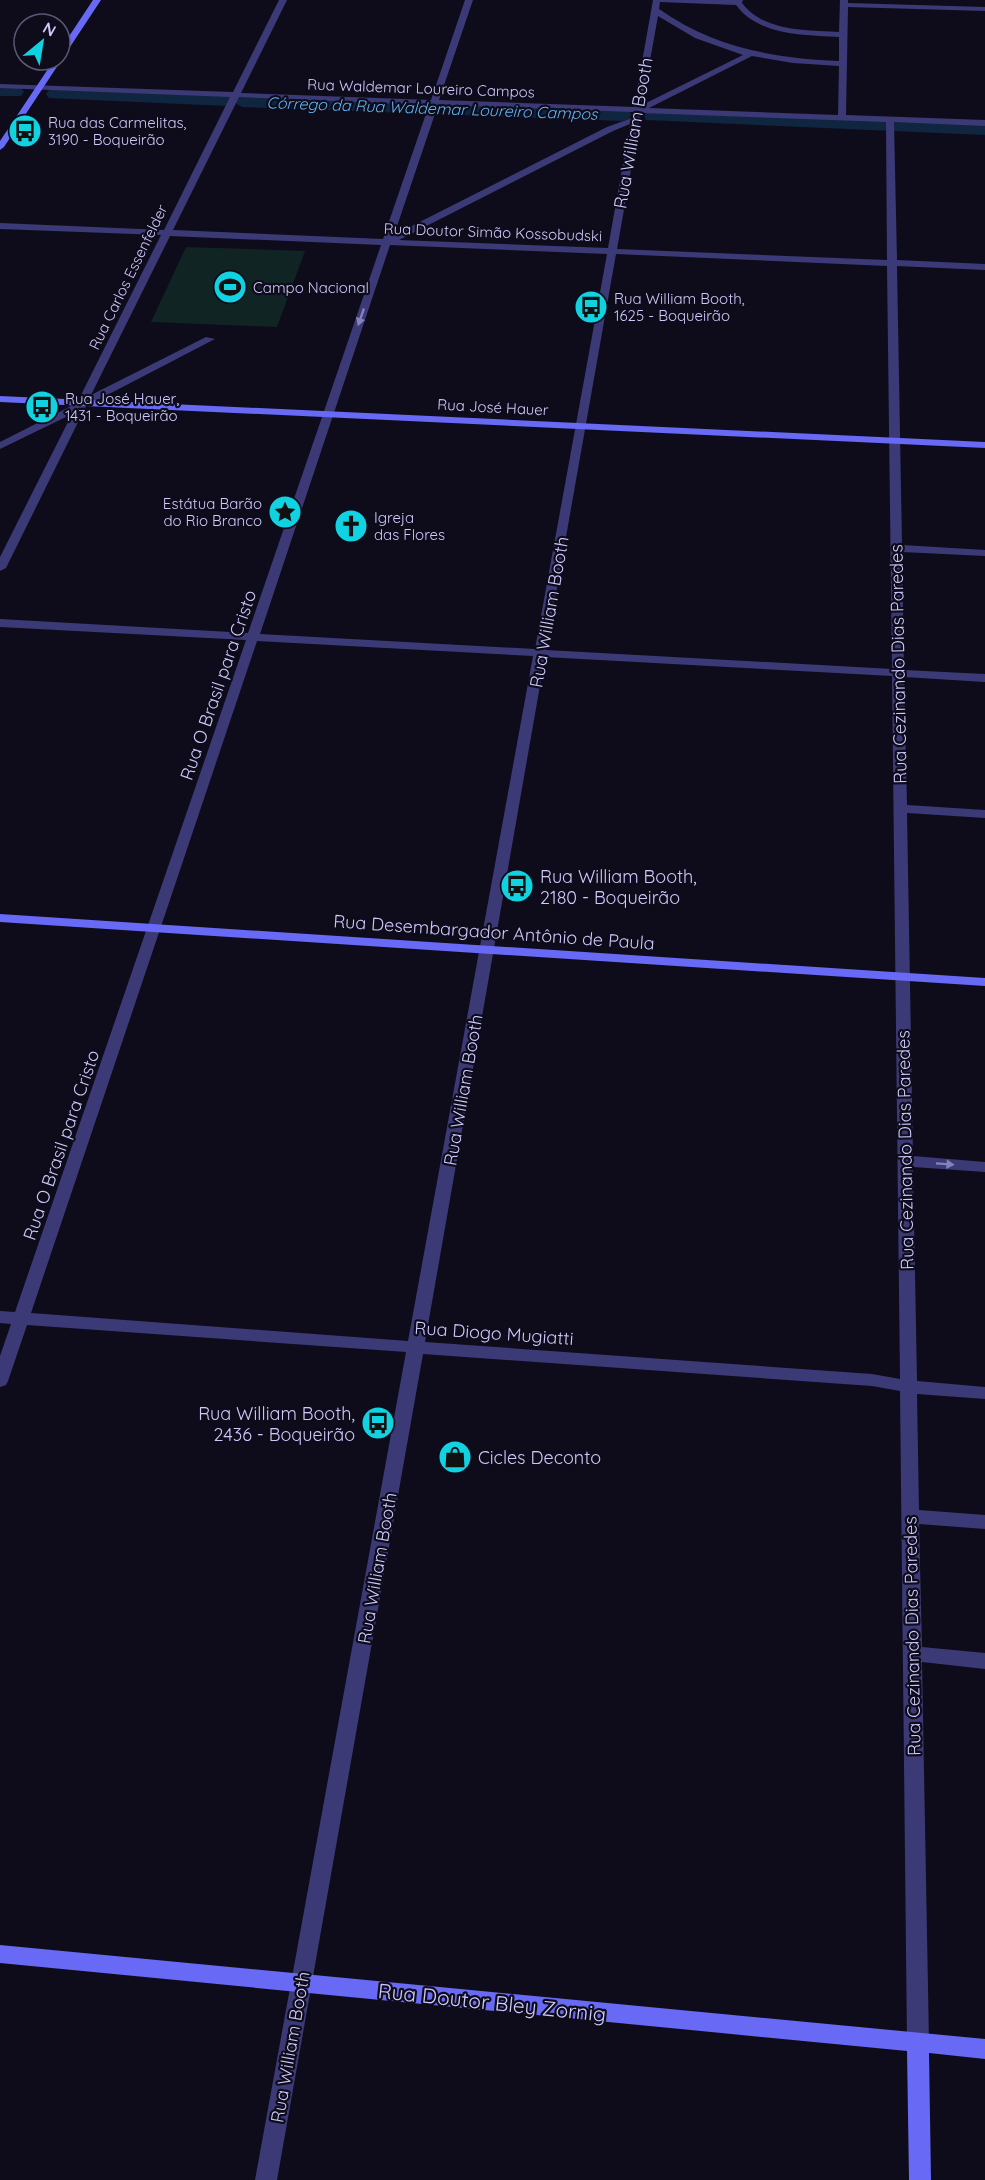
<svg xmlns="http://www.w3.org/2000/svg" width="985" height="2180" font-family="Quicksand,sans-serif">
<rect width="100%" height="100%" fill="#0e0c1b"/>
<polygon fill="#102423" points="186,247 305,251 277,327 151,322"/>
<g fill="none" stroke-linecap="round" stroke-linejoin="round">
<g fill="#10253f" fill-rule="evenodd">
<polygon points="0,86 21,88 24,92 21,96 0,96"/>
<polygon points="55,88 226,94 234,99 242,95 622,109 629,111 631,115 629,119 622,121 242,107 234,102 226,106 49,98 46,94 49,90"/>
<polygon points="653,110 985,123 985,135 646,120 644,116 646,112"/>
</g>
<path fill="#3b3a76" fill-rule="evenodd" d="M279 0H287L241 93 431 100 465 0H473L439 100 634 107 653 0H743L742 3C764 32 806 30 839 32L840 0H848V3L985 7V11L848 7 846 115 985 120V126L894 122 897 260 985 264V270L897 266 902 545 985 550V556L902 552 904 670 985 674V682L904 677 907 805 985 810V818L907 813 913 1156 985 1162V1172L913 1167 917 1381 985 1387V1399L917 1394 919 1510 985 1515V1529L919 1524 922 1647 985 1653V1669L922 1662 929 2043 926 2050 918 2053 910 2050 907 2043 900 1391 872 1386 423 1354 277 2180H255L406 1352 27 1325 8 1381 6 1385 0 1387V1356L11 1324 0 1323V1311L15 1312 246 640 0 627V619L248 633 381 245 170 236 91 395 206 337 215 339 86 406 6 568 0 571V557L72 414 0 449V442L77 403 161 235 0 229V223L164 230 230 97 0 88V84L233 92ZM660 2 736 5C759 36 804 35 839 37V61C773 58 714 48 659 9ZM658 16 695 38 743 55 642 105ZM752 56 793 63 839 66 838 115 649 108ZM239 97 429 105 383 239 173 230ZM438 105 633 112 632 118 607 127 394 235ZM641 113 886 122 887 260 617 249ZM630 124 608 248 399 240 613 131ZM390 245 607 254 535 649 260 634ZM616 254 887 266 892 669 546 650ZM257 641 533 656 408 1341 31 1313ZM545 657 892 676 900 1379 872 1374 425 1342Z"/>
<g fill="#6869f4" fill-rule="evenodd">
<polygon points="93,0 101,0 4,147 0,150 0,141 54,60 60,60 60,50"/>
<polygon points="0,396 985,442 985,448 0,402"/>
<polygon points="0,914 985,978 985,986 0,922"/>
<polygon points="0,1945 985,2039 985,2059 929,2053 931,2180 909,2180 907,2051 0,1963"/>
</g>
</g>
<defs><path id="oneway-solid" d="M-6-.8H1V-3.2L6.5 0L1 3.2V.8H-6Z" transform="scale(1.5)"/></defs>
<g fill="#8482b8">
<use href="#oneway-solid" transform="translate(361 317) rotate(109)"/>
<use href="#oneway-solid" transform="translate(945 1164) rotate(4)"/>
</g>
<defs>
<g id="bus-disc" transform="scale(1.725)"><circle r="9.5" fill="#10d2e0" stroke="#0e0c1b"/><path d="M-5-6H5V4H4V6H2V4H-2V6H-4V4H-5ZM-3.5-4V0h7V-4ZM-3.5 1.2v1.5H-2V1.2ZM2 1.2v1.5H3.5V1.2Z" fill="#111"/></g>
<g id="stadium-disc" transform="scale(1.725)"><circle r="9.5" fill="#10d2e0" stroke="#0e0c1b"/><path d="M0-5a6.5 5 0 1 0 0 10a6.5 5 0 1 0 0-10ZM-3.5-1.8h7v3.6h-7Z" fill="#111"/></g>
<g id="sight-disc" transform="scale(1.725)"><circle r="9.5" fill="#10d2e0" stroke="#0e0c1b"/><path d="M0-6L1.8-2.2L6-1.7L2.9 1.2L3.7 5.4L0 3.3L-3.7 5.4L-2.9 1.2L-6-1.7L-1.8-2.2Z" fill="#111"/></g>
<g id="church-disc" transform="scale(1.725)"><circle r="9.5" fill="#10d2e0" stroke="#0e0c1b"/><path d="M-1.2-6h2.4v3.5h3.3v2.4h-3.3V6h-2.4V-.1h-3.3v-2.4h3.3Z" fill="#111"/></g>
<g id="shop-disc" transform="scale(1.725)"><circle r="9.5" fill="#10d2e0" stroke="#0e0c1b"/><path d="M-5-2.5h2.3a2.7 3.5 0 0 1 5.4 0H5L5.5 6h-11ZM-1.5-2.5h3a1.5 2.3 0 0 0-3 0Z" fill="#111"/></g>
</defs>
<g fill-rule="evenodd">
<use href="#bus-disc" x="25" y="131"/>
<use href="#stadium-disc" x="230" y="287"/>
<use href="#bus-disc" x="591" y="307"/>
<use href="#bus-disc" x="42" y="407"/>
<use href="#sight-disc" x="285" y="512"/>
<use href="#church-disc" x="351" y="526"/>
<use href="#bus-disc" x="517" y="886"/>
<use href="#bus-disc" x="378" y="1423"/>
<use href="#shop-disc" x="455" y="1457"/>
</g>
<g text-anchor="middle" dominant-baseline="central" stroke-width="4.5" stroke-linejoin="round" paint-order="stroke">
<g font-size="15" fill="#cdc9fb" stroke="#0e0c1b">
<text transform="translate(421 88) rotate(2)">Rua Waldemar Loureiro Campos</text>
<text transform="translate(493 232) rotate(2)">Rua Doutor Simão Kossobudski</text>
<text transform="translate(128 277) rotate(-64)">Rua Carlos Essenfelder</text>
<text transform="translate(493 407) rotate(3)">Rua José Hauer</text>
</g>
<g font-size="15" fill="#cdc9fb" stroke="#0e0c1b" text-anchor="start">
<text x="48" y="122">Rua das Carmelitas,<tspan x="48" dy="17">3190 - Boqueirão</tspan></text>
<text x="253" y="287">Campo Nacional</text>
<text x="614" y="298">Rua William Booth,<tspan x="614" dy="17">1625 - Boqueirão</tspan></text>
<text x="65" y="398">Rua José Hauer,<tspan x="65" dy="17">1431 - Boqueirão</tspan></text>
<text x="262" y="503" text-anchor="end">Estátua Barão<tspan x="262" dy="17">do Rio Branco</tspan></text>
<text x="374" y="517">Igreja<tspan x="374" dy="17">das Flores</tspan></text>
</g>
<g font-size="16" font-style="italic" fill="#5fb4f3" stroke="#0e0c1b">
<text transform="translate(432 108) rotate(2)">Córrego da Rua Waldemar Loureiro Campos</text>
</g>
<g font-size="18" fill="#cdc9fb" stroke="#0e0c1b">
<text transform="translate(633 133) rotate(-80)">Rua William Booth</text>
<text transform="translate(549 612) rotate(-80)">Rua William Booth</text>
<text transform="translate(898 664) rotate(-91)">Rua Cezinando Dias Paredes</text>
<text transform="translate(218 685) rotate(-71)">Rua O Brasil para Cristo</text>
<text transform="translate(494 932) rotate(4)">Rua Desembargador Antônio de Paula</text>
<text transform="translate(463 1090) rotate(-80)">Rua William Booth</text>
<text transform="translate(61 1145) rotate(-71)">Rua O Brasil para Cristo</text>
<text transform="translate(905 1150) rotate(-91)">Rua Cezinando Dias Paredes</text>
<text transform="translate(494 1333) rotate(4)">Rua Diogo Mugiatti</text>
<text transform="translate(377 1568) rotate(-80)">Rua William Booth</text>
<text transform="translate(912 1636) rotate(-91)">Rua Cezinando Dias Paredes</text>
<text transform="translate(290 2047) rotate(-80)">Rua William Booth</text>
</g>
<g font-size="18" fill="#cdc9fb" stroke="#0e0c1b" text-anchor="start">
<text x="540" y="876">Rua William Booth,<tspan x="540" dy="21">2180 - Boqueirão</tspan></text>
<text x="355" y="1413" text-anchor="end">Rua William Booth,<tspan x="355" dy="21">2436 - Boqueirão</tspan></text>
<text x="478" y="1457">Cicles Deconto</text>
</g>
<g font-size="21" fill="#cdc9fb" stroke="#0e0c1b">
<text transform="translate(492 2002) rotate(6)">Rua Doutor Bley Zornig</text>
</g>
</g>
<g transform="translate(42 42) rotate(30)"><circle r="28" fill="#0e0c1b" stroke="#5a5875" stroke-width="1.5"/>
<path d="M0-4.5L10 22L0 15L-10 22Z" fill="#10d2e0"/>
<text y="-9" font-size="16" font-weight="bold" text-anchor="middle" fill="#cdc9fb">N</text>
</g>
</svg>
